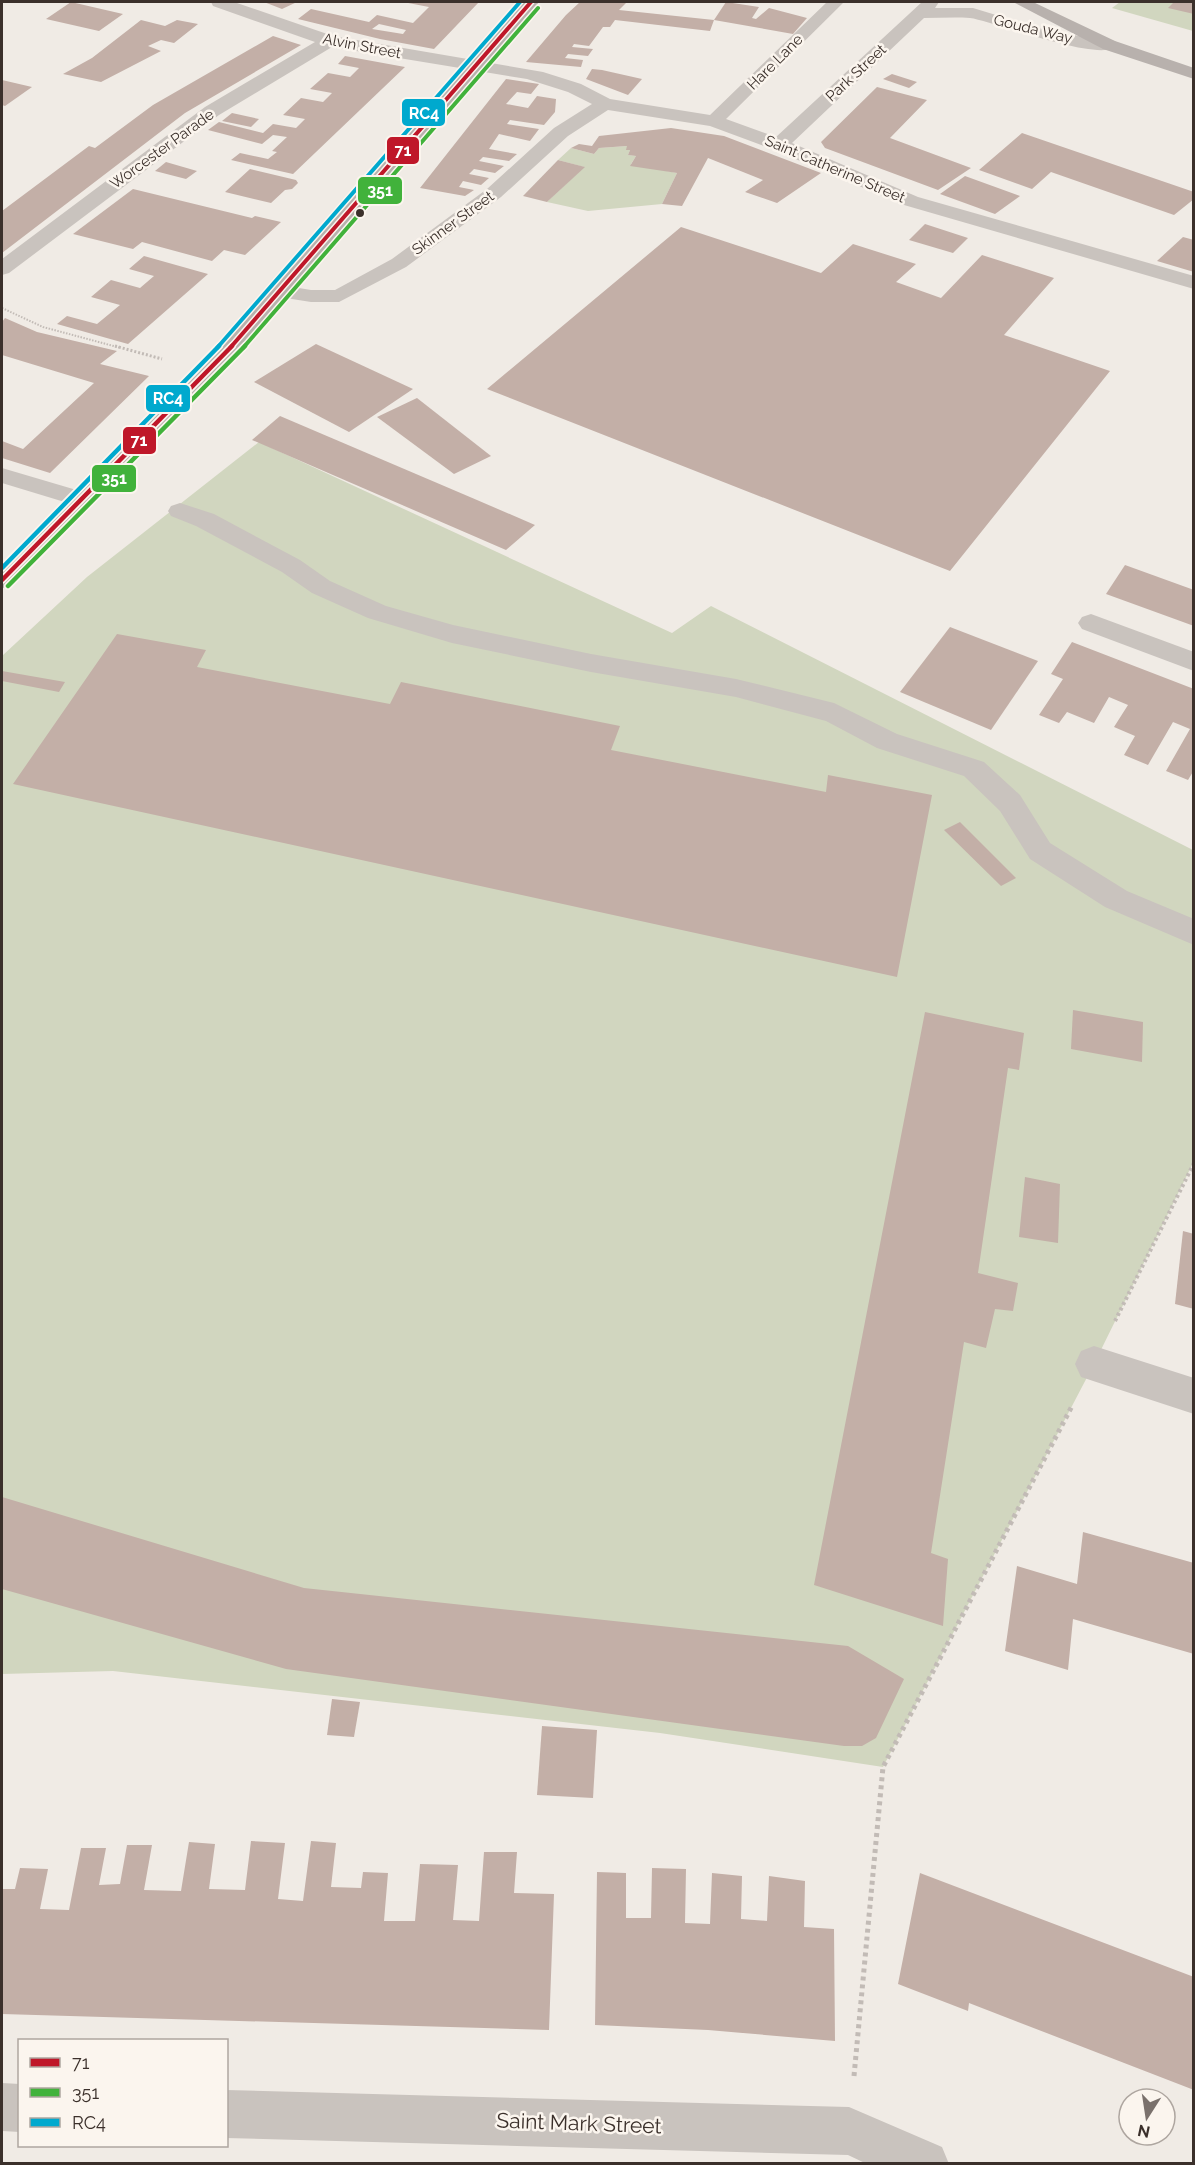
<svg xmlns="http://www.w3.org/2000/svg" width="1195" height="2165" font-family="Raleway,sans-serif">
<rect width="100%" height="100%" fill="#f0ebe5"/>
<g fill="#d1d6bf">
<polygon points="1120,2 1193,2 1193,31 1112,8"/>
<polygon points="627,146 630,150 628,155 636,156 631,164 677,173 662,204 588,211 547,202 584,167 558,160 571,148 594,154 599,148"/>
<polygon points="259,442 672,633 711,606 1193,850 1193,1163 1094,1364 883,1767 660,1733 113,1671 2,1674 2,656 87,577"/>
</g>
<g fill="#c3afa7" fill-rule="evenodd">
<polygon points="71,2 123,14 99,31 46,19"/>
<polygon points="264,2 297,2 282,9"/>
<path d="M403 2H479L434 49 380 39 298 19 311 9 369 22 377 15 413 23 429 7ZM379 24 406 30 403 34 372 29Z"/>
<polygon points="580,2 627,2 619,10 714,20 710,31 615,20 610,27 603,27 589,46 574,44 572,47 593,49 588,56 568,54 565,58 583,60 581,67 526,62 566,15"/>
<polygon points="726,2 759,7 752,18 756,19 769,8 807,18 793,34 714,20"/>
<polygon points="1174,2 1194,2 1194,14 1168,8"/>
<polygon points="141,20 165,26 177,20 198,24 174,43 161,40 148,46 161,51 101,82 63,74 92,58"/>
<polygon points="273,36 301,45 185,113 2,253 2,211 89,146 95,148 153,105"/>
<polygon points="345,56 405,67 293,174 231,160 240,153 268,159 277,152 272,151 287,137 273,135 262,144 208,130 219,122 263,133 273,124 296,128 305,119 283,115 301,98 323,102 332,93 310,89 328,73 350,77 359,68 338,64"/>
<polygon points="592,69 602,70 642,79 628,95 586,79"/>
<polygon points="892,74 917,82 909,88 883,79"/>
<polygon points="506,79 539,84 531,94 517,92 506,104 528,108 537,96 556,99 555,112 544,125 510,120 507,124 539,129 530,141 499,134 489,149 517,154 509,161 483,157 479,161 504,166 495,173 474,169 469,174 489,178 481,185 463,181 459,187 474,190 465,196 420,188"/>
<polygon points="2,80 32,87 5,106 2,105"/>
<polygon points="877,87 927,100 890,138 971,168 938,190 825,148 821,142"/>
<polygon points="232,113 259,119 251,127 222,121"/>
<polygon points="671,128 724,136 821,173 777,203 745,192 763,180 708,158 682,206 662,204 677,173 630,166 636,156 628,155 630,150 626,150 627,146 599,148 594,154 571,148 579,144 592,146 599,136"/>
<polygon points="1022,133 1194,192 1194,199 1174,215 1051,172 1032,189 979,170"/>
<polygon points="558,160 585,167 547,202 523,196"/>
<polygon points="166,162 197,171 186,179 155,171"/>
<polygon points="250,169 296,180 298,183 292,189 285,190 271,203 225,192"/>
<polygon points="965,176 1020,196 995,214 940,194"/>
<polygon points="133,189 252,218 255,216 281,222 245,255 224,250 212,261 142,242 133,249 73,234"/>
<polygon points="925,224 968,238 953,253 909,240"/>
<polygon points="681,227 821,273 853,244 916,264 896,282 941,298 982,255 1054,278 1004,335 1110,371 950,571 487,389"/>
<polygon points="1183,237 1194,240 1194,272 1157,261"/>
<polygon points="144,256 208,274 128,344 57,324 67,316 97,324 120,305 91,297 111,280 140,288 154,276 129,269"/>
<polygon points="5,318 37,332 117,351 100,364 149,376 50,473 2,458 2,441 23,449 94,383 2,355 2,322"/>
<polygon points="316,344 413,389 349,432 254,382"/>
<polygon points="417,398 491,456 454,474 377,417"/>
<polygon points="280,416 477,500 535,525 506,550 252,440"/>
<polygon points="1125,565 1194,590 1194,626 1106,594"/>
<polygon points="950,627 1038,661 991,730 900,692"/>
<polygon points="117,634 206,650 197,667 390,704 401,682 620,726 611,750 826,792 828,775 932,795 897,977 13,784"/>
<polygon points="1072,642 1194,689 1194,770 1188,780 1166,771 1190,729 1173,722 1148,765 1124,755 1135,736 1114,727 1128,705 1109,697 1094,723 1067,712 1059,723 1039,715 1063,679 1051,674"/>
<polygon points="2,671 65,682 59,692 2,681"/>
<polygon points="960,822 1016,878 1001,886 944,830"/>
<polygon points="1073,1010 1143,1022 1142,1062 1071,1049"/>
<polygon points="925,1012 1024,1033 1019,1070 1008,1068 978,1273 1018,1283 1013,1311 995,1309 986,1348 964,1342 931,1553 948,1559 943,1626 814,1585"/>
<polygon points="1025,1177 1060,1184 1058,1243 1019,1237"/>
<polygon points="1183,1231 1194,1234 1194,1309 1175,1304"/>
<polygon points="2,1497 304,1588 848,1646 904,1679 876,1738 862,1746 844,1746 286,1669 2,1589"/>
<polygon points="1083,1532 1194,1563 1194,1654 1073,1619 1068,1670 1005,1651 1017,1566 1077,1584"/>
<polygon points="332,1699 360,1702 354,1737 327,1735"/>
<polygon points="542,1726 597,1730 593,1798 537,1795"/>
<polygon points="251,1841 285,1843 278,1899 303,1901 311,1841 336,1843 331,1887 361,1888 363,1872 388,1873 384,1921 415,1921 420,1864 458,1865 453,1920 479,1921 484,1852 517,1852 514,1893 554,1894 549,2030 2,2014 2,1889 15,1889 20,1868 48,1869 40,1909 69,1910 81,1848 106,1848 99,1885 120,1884 127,1845 152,1845 144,1890 181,1891 189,1842 215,1844 209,1889 245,1890"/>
<polygon points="652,1868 686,1869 685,1923 710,1924 712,1873 742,1876 741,1919 767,1921 769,1876 805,1881 804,1927 834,1929 835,2041 708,2030 595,2025 597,1872 626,1873 626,1918 651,1918"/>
<polygon points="920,1873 1194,1977 1194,2090 969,2003 968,2011 898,1984"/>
</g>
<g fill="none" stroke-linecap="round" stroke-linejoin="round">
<polyline stroke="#c2bbb6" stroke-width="2" stroke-dasharray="1.5 1.5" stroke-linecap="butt" points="2,308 43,327 121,348"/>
<polyline stroke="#c2bbb6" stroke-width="3" stroke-dasharray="2 2" stroke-linecap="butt" points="115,346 162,359"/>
<polyline stroke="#c2bbb6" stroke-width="4" stroke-dasharray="3 3" stroke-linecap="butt" points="1115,1321 1194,1163"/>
<polyline stroke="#c2bbb6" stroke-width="5" stroke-dasharray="4 4" stroke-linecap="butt" points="854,2076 883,1767 1072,1406"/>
<g fill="#c9c3be" fill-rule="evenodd">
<path d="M211 2H234L333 36 543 72 581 84 610 99 710 115 827 2H844L726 119 776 137 922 2H939L935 8H973L1052 32 1115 41 1118 45C1103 65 994 21 970 18 955 17 939 18 924 18L792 143 918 197 1194 276V289L904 205 772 149 710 126 608 110 568 136 501 197 406 267 339 302H311L273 296 270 291 273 286 281 285 311 290H335L392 259 487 189 554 128 592 104 568 92 527 79 332 47 219 115 9 273 2 275V259L205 107 315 42 213 6Z"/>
<polygon points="2,468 90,494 93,499 90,504 81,507 2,483"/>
<polygon points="180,503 214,514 300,560 330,581 386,606 453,625 591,654 736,679 834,703 897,734 984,762 1020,795 1050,843 1127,891 1194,919 1194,945 1105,907 1030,859 1000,811 964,776 877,748 826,721 736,697 591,672 452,643 368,618 312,593 282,572 196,526 171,516 168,511 171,506"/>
<polygon points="1091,614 1194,652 1194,671 1082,629 1078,623 1082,617"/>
<polygon points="1094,1346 1194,1378 1194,1414 1081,1377 1075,1364 1081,1351"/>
<polygon points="2,2083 20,2084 20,2132 2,2131"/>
<polygon points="226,2090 849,2107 942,2147 949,2164 867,2164 848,2155 226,2138"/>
</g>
<g fill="#b8b1ad" fill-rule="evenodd">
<polygon points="522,2 539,2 250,341 11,586 2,588 2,566 234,331"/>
<polygon points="1013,2 1033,2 1115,41 1194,68 1194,79 1103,49"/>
</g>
<g stroke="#fbf5ee" stroke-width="7">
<polyline id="bus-1-far1" points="230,348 531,2"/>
</g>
<g stroke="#fbf5ee" stroke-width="8">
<polyline id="bus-1" points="2,580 232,346"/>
</g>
<g stroke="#fbf5ee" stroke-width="7">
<polyline id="bus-2-far1" points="243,348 538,8"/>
</g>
<g stroke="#fbf5ee" stroke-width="8">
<polyline id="bus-2" points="8,586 245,346"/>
</g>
<g stroke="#fbf5ee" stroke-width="7">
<polyline id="bus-3-far1" points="217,348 520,2"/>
</g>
<g stroke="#fbf5ee" stroke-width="8">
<polyline id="bus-3" points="2,568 219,346"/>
</g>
<use href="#bus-1-far1" stroke="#bf1729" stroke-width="4"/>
<use href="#bus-1" stroke="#bf1729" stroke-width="4.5"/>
<use href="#bus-2-far1" stroke="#41b23b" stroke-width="4"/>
<use href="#bus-2" stroke="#41b23b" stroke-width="4.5"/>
<use href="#bus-3-far1" stroke="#00a9ce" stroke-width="4"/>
<use href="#bus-3" stroke="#00a9ce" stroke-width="4.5"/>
</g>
<circle fill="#3b302b" stroke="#fbf5ee" stroke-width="2" cx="360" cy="213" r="5"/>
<g text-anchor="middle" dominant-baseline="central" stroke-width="5" stroke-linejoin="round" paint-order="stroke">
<g font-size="15" fill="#3b302b" stroke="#fbf5ee">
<text transform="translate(1033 29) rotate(14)">Gouda Way</text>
<text transform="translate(362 46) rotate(11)">Alvin Street</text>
<text transform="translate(775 62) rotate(-45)">Hare Lane</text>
<text transform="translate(856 73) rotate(-43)">Park Street</text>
<text transform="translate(162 149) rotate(-36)">Worcester Parade</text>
<text transform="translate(835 169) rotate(23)">Saint Catherine Street</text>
<text transform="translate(453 223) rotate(-36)">Skinner Street</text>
</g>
<g font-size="21" fill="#3b302b" stroke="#fbf5ee">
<text transform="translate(579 2123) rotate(2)">Saint Mark Street</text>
</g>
</g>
<g stroke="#fbf5ee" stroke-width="2">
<rect x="401" y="98" width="45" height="29" rx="6" fill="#00a9ce"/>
<rect x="386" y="136" width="34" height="29" rx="6" fill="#bf1729"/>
<rect x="357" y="176" width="46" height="29" rx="6" fill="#41b23b"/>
<rect x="145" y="384" width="46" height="29" rx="6" fill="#00a9ce"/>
<rect x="122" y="426" width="35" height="29" rx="6" fill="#bf1729"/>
<rect x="91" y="464" width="46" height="29" rx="6" fill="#41b23b"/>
</g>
<g font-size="16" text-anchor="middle" font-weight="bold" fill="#fff">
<text x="424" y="119">RC4</text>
<text x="403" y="156">71</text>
<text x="380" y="196">351</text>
<text x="168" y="404">RC4</text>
<text x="139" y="446">71</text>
<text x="114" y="484">351</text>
</g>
<rect width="1195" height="2165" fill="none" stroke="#3b302b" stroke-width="6"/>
<rect x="18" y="2039" width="210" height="108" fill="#fbf5ee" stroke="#aea6a0" stroke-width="1.5"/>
<rect x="30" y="2058" width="30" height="9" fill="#bf1729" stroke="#aea6a0" stroke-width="1.5"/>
<text x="72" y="2069" font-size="18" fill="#3b302b">71</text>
<rect x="30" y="2088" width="30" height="9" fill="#41b23b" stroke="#aea6a0" stroke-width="1.5"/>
<text x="72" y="2099" font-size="18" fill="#3b302b">351</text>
<rect x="30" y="2118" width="30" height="9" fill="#00a9ce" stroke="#aea6a0" stroke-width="1.5"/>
<text x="72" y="2129" font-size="18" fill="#3b302b">RC4</text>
<g transform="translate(1147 2117) rotate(192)"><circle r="28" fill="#fbf5ee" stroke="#aea6a0" stroke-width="1.5"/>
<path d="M0-4.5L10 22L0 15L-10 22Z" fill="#7a716c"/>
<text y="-9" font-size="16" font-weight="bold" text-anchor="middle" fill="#3b302b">N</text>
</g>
</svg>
